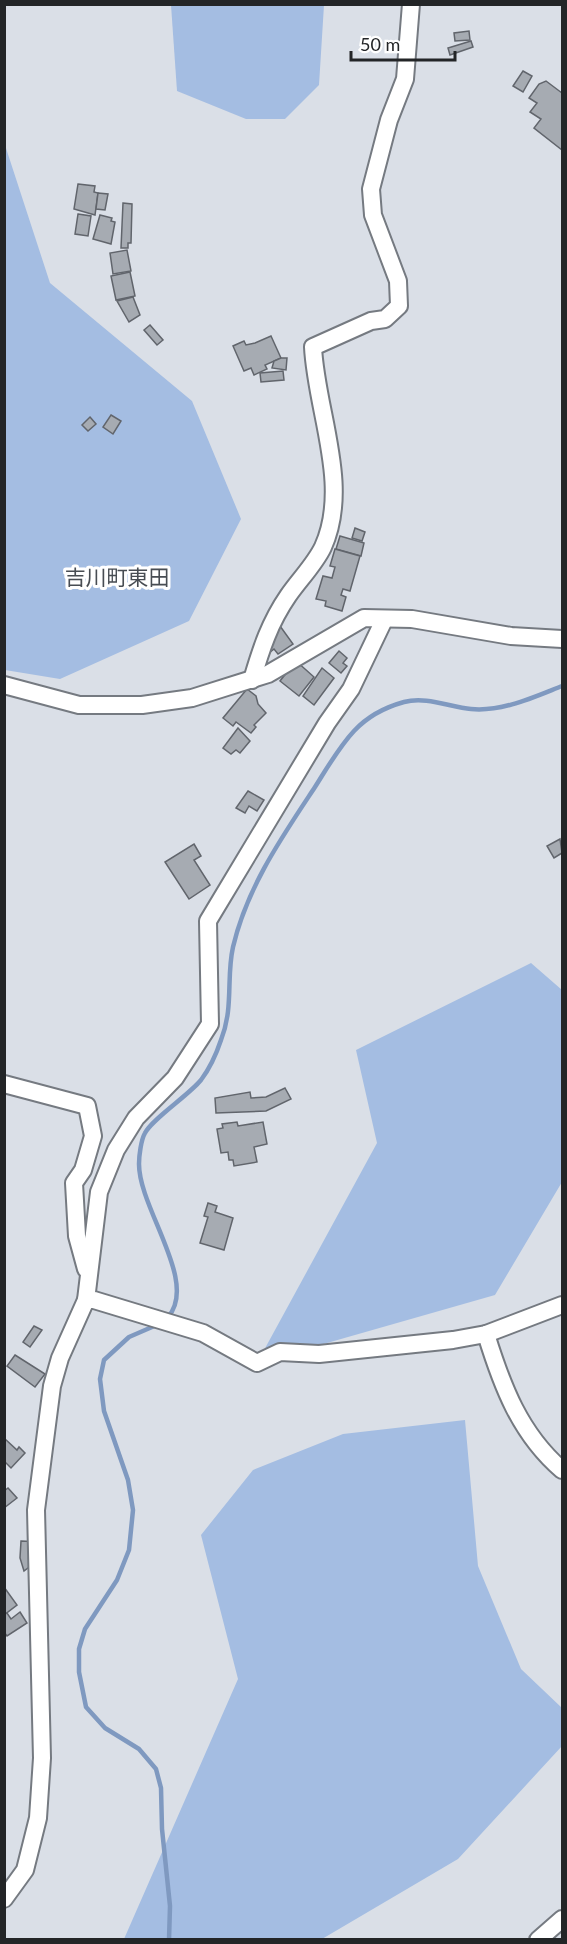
<svg xmlns="http://www.w3.org/2000/svg" width="567" height="1944" font-family="Lato,'Noto Sans JP',sans-serif">
<rect width="100%" height="100%" fill="#dadfe7"/>
<g fill="#a4bde2">
<polygon points="171,5 324,5 319,85 285,119 246,119 177,91"/>
<polygon points="4,142 50,283 192,401 241,519 189,621 60,679 5,670"/>
<polygon points="531,963 562,990 562,1182 495,1295 257,1363 377,1143 356,1050"/>
<polygon points="465,1420 478,1566 521,1669 562,1708 562,1746 458,1859 322,1939 124,1939 238,1679 201,1535 253,1470 343,1434"/>
</g>
<g fill="none" stroke-linecap="round" stroke-linejoin="round">
<g stroke="#7f99c0" stroke-width="4.5">
<path d="M168 1317C199 1282 139 1209 139 1164 139 1156 141 1140 145 1133 152 1119 189 1095 201 1080 210 1068 216 1055 221 1040 234 1007 226 978 233 947 247 887 282 837 315 787 327 768 339 747 354 731 367 717 386 707 404 702 426 696 450 707 471 709 502 712 534 697 562 686"/>
<polyline points="159,1324 129,1337 104,1360 100,1379 104,1411 128,1480 133,1510 129,1550 117,1580 85,1629 79,1649 79,1672 86,1707 105,1728 139,1749 156,1769 161,1788 162,1829 170,1906 169,1940"/>
</g>
</g>
<g fill="#a6abb2" stroke="#61656c" stroke-width="1.5">
<polygon points="469,31 470,40 455,41 454,33"/>
<polygon points="471,41 473,47 450,55 448,48"/>
<polygon points="523,71 532,76 523,92 513,86"/>
<polygon points="546,81 562,93 562,150 534,128 541,119 530,112 537,103 529,98 539,84"/>
<polygon points="78,184 95,186 94,192 98,193 95,215 74,209"/>
<polygon points="98,193 108,194 105,210 96,209"/>
<polygon points="123,203 132,204 131,243 128,243 128,248 121,248"/>
<polygon points="78,214 91,216 88,236 75,234"/>
<polygon points="100,215 112,218 111,221 115,222 111,244 93,239"/>
<polygon points="127,250 131,271 113,274 110,253"/>
<polygon points="130,272 135,296 116,300 111,276"/>
<polygon points="133,297 140,315 129,322 117,301"/>
<polygon points="150,325 163,340 157,345 144,330"/>
<polygon points="271,336 281,358 265,365 267,369 254,375 251,368 244,371 233,346 244,341 246,345 255,343"/>
<polygon points="281,358 287,358 286,370 272,368 274,361"/>
<polygon points="283,371 284,380 261,382 260,373"/>
<polygon points="111,415 121,421 113,434 103,427"/>
<polygon points="90,417 96,424 88,431 82,425"/>
<polygon points="355,528 365,532 362,541 352,538"/>
<polygon points="340,536 364,543 361,556 336,549"/>
<polygon points="335,549 360,556 350,591 343,589 341,595 346,597 342,611 325,606 326,601 316,599 323,576 332,578 335,567 330,566"/>
<polygon points="280,626 293,644 278,654 274,649 269,653 268,634"/>
<polygon points="339,651 347,658 343,663 347,666 341,673 329,663"/>
<polygon points="296,661 314,677 299,696 280,681"/>
<polygon points="322,668 334,678 314,705 303,696"/>
<polygon points="247,689 256,696 258,704 266,713 254,725 256,727 251,733 236,722 233,726 223,718"/>
<polygon points="238,728 250,741 240,753 236,750 231,754 223,748"/>
<polygon points="248,791 264,800 257,811 249,806 245,813 236,808"/>
<polygon points="560,839 562,853 554,858 547,846"/>
<polygon points="194,844 201,856 194,860 210,885 189,899 165,862"/>
<polygon points="285,1088 291,1099 266,1111 216,1113 215,1098 250,1092 251,1098 266,1097"/>
<polygon points="237,1122 238,1126 263,1122 267,1144 254,1147 257,1162 234,1166 233,1160 229,1160 228,1152 221,1153 217,1129 223,1128 222,1124"/>
<polygon points="208,1203 217,1206 215,1212 233,1218 224,1250 200,1243 208,1217 204,1216"/>
<polygon points="34,1326 42,1330 30,1347 23,1342"/>
<polygon points="15,1355 45,1374 35,1387 7,1366"/>
<polygon points="4,1438 17,1450 19,1447 25,1453 11,1468 4,1461"/>
<polygon points="8,1488 17,1498 4,1508 4,1491"/>
<polygon points="21,1541 41,1542 40,1568 28,1568 24,1571 20,1558"/>
<polygon points="4,1587 17,1605 4,1615"/>
<polygon points="20,1612 27,1623 7,1636 4,1632 4,1615 7,1613 11,1619"/>
</g>
<g fill="none" stroke-linecap="round" stroke-linejoin="round">
<g stroke="#757a81" stroke-width="20">
<g id="minor">
<path d="M252 680C261 649 270 622 288 596 299 580 315 564 323 547 351 485 316 411 313 347L371 321 385 319 399 306 398 281 373 215 371 189 389 120 405 79 411 4"/>
<polyline points="4,685 79,705 142,705 192,698 268,674 364,618 412,619 511,636 562,639"/>
<polyline points="4,1084 87,1106 93,1136 83,1170 74,1183 77,1236 86,1269"/>
<polyline points="86,1300 94,1300 203,1333 257,1363 280,1352 319,1354 453,1340 486,1334 562,1305"/>
<path d="M486 1334C502 1386 520 1434 562 1470"/>
<polyline points="4,1899 25,1870 38,1818 42,1758 36,1510 52,1386 60,1358 86,1300 99,1192 116,1150 136,1118 175,1078 210,1024 208,921 327,723 351,689 384,620"/>
<polyline points="538,1940 562,1919"/>
</g>
</g>
<use href="#minor" stroke="#fff" stroke-width="16"/>
</g>
<g text-anchor="middle" dominant-baseline="central" stroke-width="6" stroke-linejoin="round" paint-order="stroke">
<g font-size="21" fill="#484d53" stroke="#fff">
<text x="117" y="576">吉川町東田</text>
</g>
</g>
<rect width="567" height="1944" fill="none" stroke="#232527" stroke-width="12"/>
<path d="M351 51v9h104v-9" fill="none" stroke="#232527" stroke-width="3"/>
<text x="360" y="51" font-size="18" fill="#232527" stroke="#ffffff" stroke-width="4.5" paint-order="stroke">50 m</text>
</svg>
